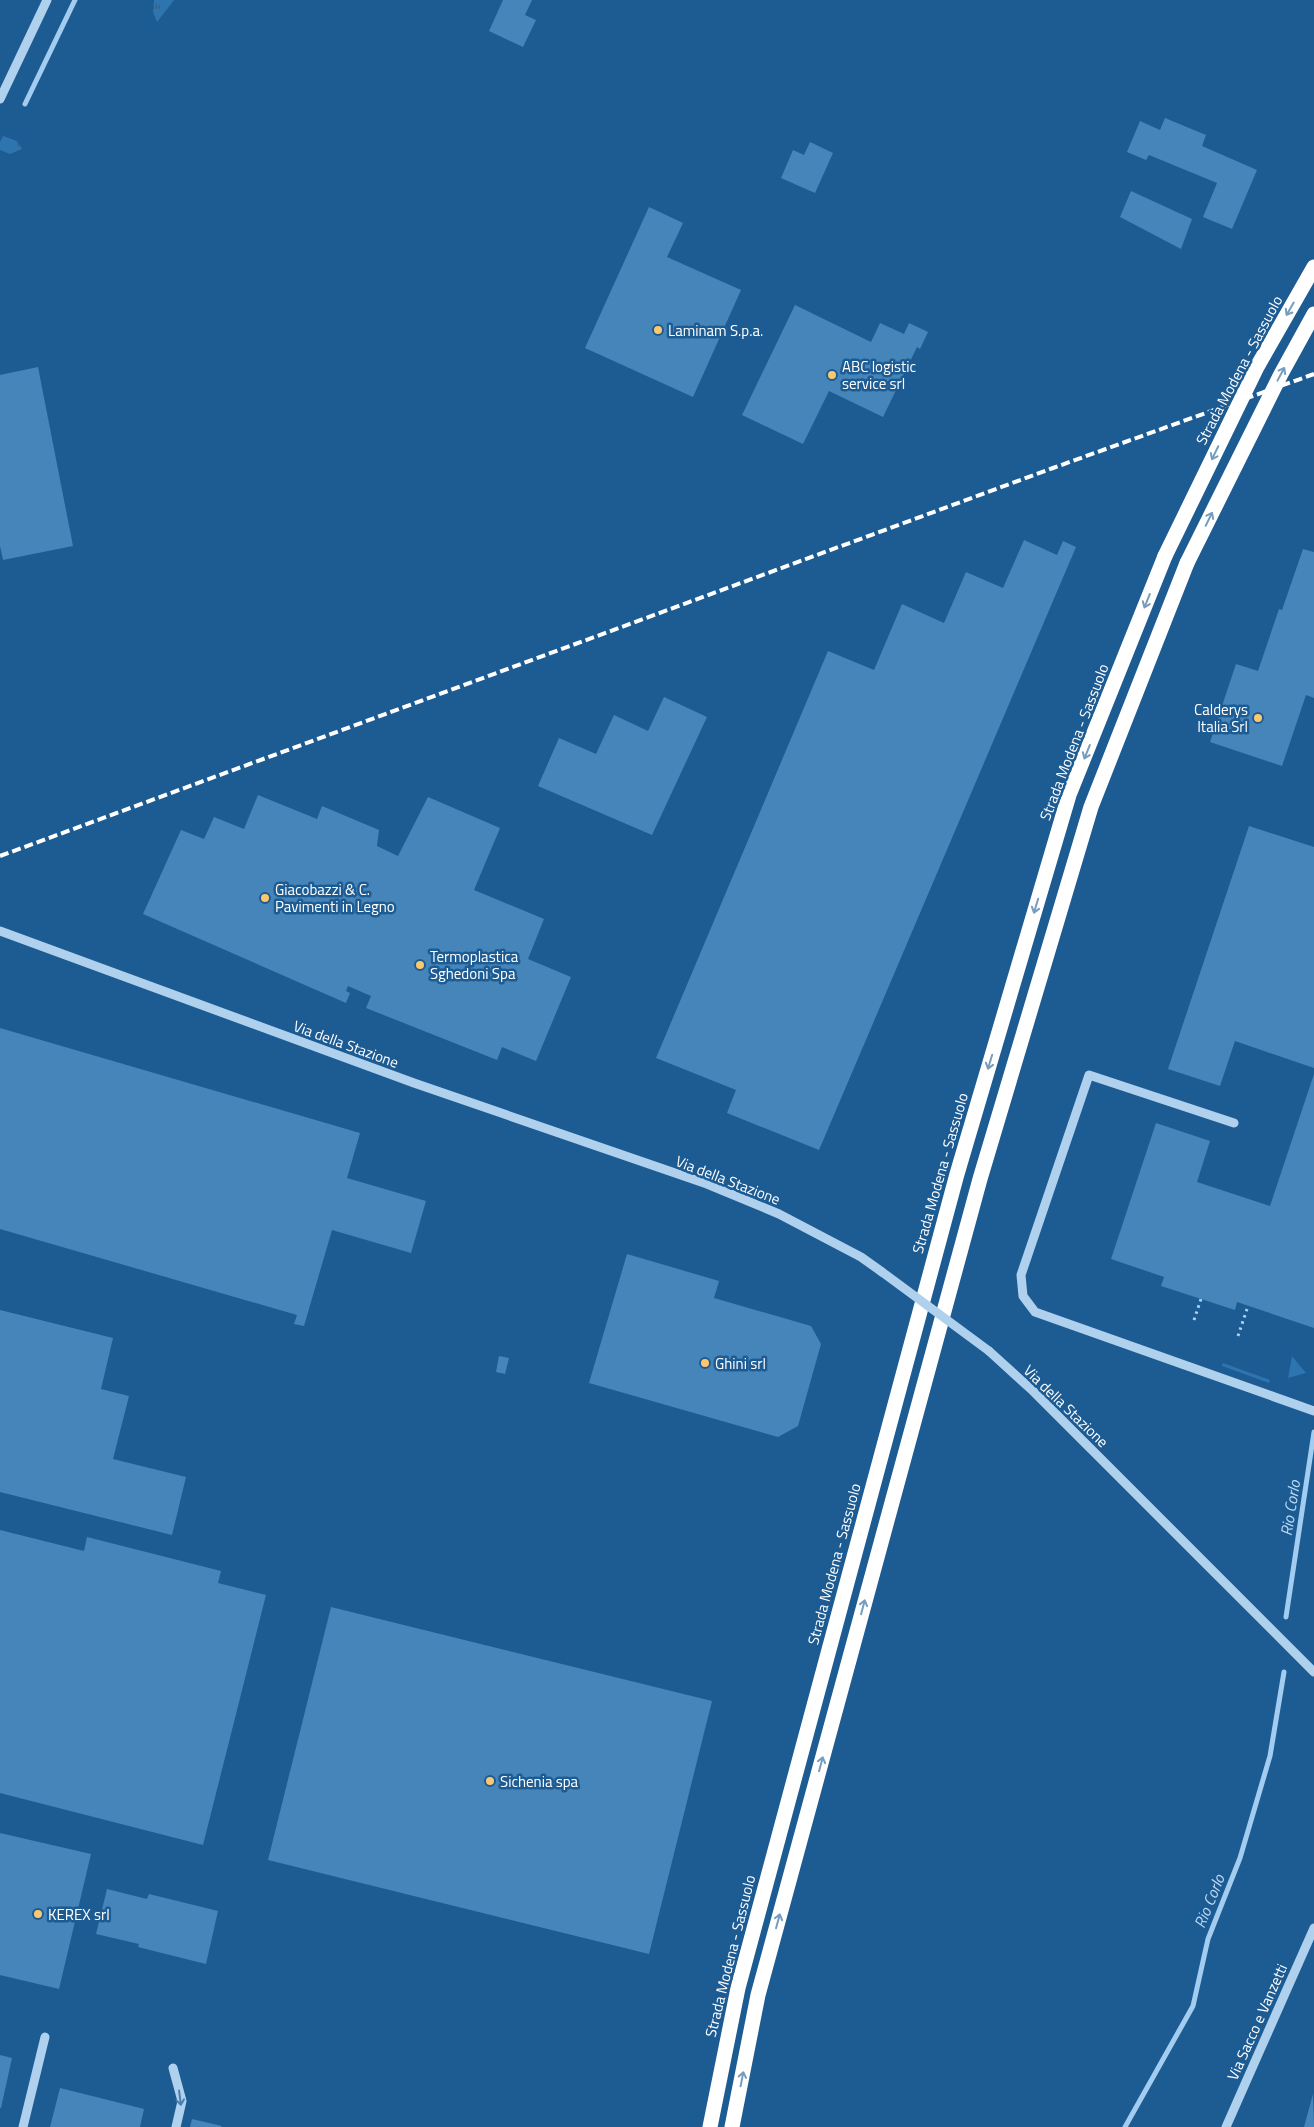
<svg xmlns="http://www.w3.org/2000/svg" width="1314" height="2127" font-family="'Titillium Web',sans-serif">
<defs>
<pattern id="grass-tufts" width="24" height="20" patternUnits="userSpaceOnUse" patternTransform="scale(1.25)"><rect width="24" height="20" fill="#2e74af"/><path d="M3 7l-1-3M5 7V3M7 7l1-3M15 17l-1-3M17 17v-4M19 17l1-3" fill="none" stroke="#3e5e79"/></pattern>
</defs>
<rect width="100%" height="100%" fill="#1d5b93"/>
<g fill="url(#grass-tufts)">
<polygon points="154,0 174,0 157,22 153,12"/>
<polygon points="3,136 17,141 22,149 10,154 0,150 0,142"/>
</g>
<g fill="#2e74af">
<polygon points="1292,1356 1306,1373 1288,1378"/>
<polygon points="1223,1363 1270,1380 1269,1383 1222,1366"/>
</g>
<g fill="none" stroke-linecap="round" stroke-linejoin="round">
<g stroke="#a3cdf0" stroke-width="5">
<polyline points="25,104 75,0"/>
<polyline points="1286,1617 1314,1432"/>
<polyline points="1125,2127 1193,2006 1208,1939 1240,1858 1270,1756 1284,1672"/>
</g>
</g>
<g fill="#4685ba">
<polygon points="503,0 532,0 525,15 536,20 523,47 489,31"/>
<polygon points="1165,118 1206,135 1202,146 1257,170 1232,229 1203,217 1217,183 1149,155 1146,160 1127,152 1140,121 1160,130"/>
<polygon points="810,142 833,153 815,193 781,178 793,150 804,155"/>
<polygon points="1131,191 1192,219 1181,249 1120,217"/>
<polygon points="649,207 683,223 667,257 741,290 693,397 585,348"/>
<polygon points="795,305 871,342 880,323 904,334 909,323 928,332 920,349 917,347 883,417 829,391 803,444 742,415"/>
<polygon points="38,367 73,546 3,560 0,546 0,375"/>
<polygon points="1024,540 1057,555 1063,541 1076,547 819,1150 727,1113 736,1090 656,1058 828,651 874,670 902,604 944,623 966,572 1003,588"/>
<polygon points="1303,549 1314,552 1314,698 1306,695 1282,766 1210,742 1236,664 1258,671 1279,609 1282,610"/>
<polygon points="664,697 707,717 652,835 538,786 559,738 596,754 614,715 648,731"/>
<polygon points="258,795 317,819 322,806 379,830 377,846 398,856 428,797 500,828 474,890 544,919 528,959 571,977 536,1061 502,1047 497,1060 366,1008 371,996 348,986 346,991 350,993 346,1003 143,914 181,830 204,839 214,817 244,829"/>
<polygon points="1249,826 1314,847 1314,1068 1235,1041 1220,1086 1168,1069"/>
<polygon points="0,1028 360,1133 347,1178 426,1201 411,1253 332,1230 304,1326 294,1324 297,1315 0,1229"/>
<polygon points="1314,1074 1314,1328 1237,1302 1235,1310 1161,1286 1164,1277 1111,1259 1156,1123 1210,1141 1197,1182 1270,1206"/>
<polygon points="627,1254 719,1281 714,1298 811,1326 821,1344 798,1426 778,1437 589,1383"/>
<polygon points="0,1310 113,1338 101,1389 129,1396 113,1459 186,1477 172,1535 0,1492"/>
<polygon points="499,1356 509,1358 505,1374 496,1372"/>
<polygon points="0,1530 84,1551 87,1537 221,1571 218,1583 266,1595 203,1845 0,1793"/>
<polygon points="331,1607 712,1701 649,1954 268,1860"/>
<polygon points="0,1833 91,1854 59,1989 0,1975"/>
<polygon points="107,1889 147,1899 149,1894 218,1911 206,1964 138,1947 139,1944 96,1934"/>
<polygon points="0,2055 12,2058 1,2108 0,2108"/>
<polygon points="60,2088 144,2109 140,2127 50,2127"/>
<polygon points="1313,2094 1314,2127 1304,2127"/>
<polygon points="192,2119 222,2126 221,2127 190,2127"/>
</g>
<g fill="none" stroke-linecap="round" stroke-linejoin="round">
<g stroke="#afd1ee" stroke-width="3" stroke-dasharray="2.5 4" stroke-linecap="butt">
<polyline points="1194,1320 1201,1299"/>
<polyline points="1238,1336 1248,1306"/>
</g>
<g stroke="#afd1ee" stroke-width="9">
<polyline points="0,99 47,0"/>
<polyline points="0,931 414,1083 707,1184 779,1214 861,1257 882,1272"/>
<polyline points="1234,1123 1089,1075 1021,1275 1023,1296 1035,1312 1314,1411"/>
<polyline points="989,1351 1033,1391 1314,1672"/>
<polyline points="173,2068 182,2101 176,2127"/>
<polyline points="23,2127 45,2037"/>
<polyline points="1226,2127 1314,1928"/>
</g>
<g stroke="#fff" stroke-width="15">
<polyline points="710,2127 738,1988 957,1174 1069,795 1165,556"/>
<polyline points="732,2127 758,1995 980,1179 1091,807 1187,563"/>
</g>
<polyline stroke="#fff" stroke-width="4" stroke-dasharray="9 4" stroke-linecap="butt" points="0,856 1053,468 1314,374"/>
<polyline stroke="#afd1ee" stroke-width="9" points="882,1272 989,1351"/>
<g stroke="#fff" stroke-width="15">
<polyline points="1165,556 1257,367 1314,267"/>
<polyline points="1187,563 1281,374 1314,314"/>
</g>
</g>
<defs><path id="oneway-shaft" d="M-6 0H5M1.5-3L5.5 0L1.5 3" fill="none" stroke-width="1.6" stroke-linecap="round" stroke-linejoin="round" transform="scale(1.25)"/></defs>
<g stroke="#779dbe">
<use href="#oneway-shaft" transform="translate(1290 309) rotate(120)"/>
<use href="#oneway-shaft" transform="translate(1281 374) rotate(-62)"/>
<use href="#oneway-shaft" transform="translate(1215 453) rotate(116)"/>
<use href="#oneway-shaft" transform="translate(1209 519) rotate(-64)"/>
<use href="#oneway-shaft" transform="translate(1147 601) rotate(112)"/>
<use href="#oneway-shaft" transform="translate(1087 752) rotate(112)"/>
<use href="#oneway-shaft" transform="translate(1036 906) rotate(107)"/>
<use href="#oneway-shaft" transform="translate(990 1062) rotate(107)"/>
<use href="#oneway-shaft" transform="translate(863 1607) rotate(-75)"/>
<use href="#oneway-shaft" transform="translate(821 1764) rotate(-75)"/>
<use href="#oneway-shaft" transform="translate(778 1921) rotate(-75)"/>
<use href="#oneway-shaft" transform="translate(742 2079) rotate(-79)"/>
</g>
<use stroke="#497eae" href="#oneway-shaft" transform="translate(180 2098) rotate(83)"/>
<g fill="#fdc76e" stroke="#1d5b93" stroke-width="2">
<circle cx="658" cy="330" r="5"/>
<circle cx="832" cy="375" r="5"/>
<circle cx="1258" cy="718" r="5"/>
<circle cx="265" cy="898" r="5"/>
<circle cx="420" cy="965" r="5"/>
<circle cx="705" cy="1363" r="5"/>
<circle cx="490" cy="1781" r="5"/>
<circle cx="38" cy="1914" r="5"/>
</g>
<g text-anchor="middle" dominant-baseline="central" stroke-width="5" stroke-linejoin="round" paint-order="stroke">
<g font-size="15" fill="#fff" stroke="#1d5b93" text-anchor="start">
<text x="668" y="330">Laminam S.p.a.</text>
<text x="842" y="366">ABC logistic<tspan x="842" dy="17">service srl</tspan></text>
<text x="1248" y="709" text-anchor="end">Calderys<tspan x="1248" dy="17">Italia Srl</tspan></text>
<text x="275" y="889">Giacobazzi &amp; C.<tspan x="275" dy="17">Pavimenti in Legno</tspan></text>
<text x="430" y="956">Termoplastica<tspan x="430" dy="17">Sghedoni Spa</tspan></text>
<text x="715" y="1363">Ghini srl</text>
<text x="500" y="1781">Sichenia spa</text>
<text x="48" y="1914">KEREX srl</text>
</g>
<g font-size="15" fill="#fff" stroke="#1d5b93">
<text transform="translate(1239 370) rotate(-62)">Strada Modena - Sassuolo</text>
<text transform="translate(1074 742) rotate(-69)">Strada Modena - Sassuolo</text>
<text transform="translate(346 1044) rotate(20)">Via della Stazione</text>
<text transform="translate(940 1173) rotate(-74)">Strada Modena - Sassuolo</text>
<text transform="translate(728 1180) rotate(21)">Via della Stazione</text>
<text transform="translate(1066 1406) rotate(44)">Via della Stazione</text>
<text transform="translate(834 1564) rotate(-75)">Strada Modena - Sassuolo</text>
<text transform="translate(730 1956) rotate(-76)">Strada Modena - Sassuolo</text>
<text transform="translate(1257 2022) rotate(-66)">Via Sacco e Vanzetti</text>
</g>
<g font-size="16" font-style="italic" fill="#bcdbf5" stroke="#1d5b93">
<text transform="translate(1290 1508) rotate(-81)">Rio Corlo</text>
<text transform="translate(1209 1901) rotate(-68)">Rio Corlo</text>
</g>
</g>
</svg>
